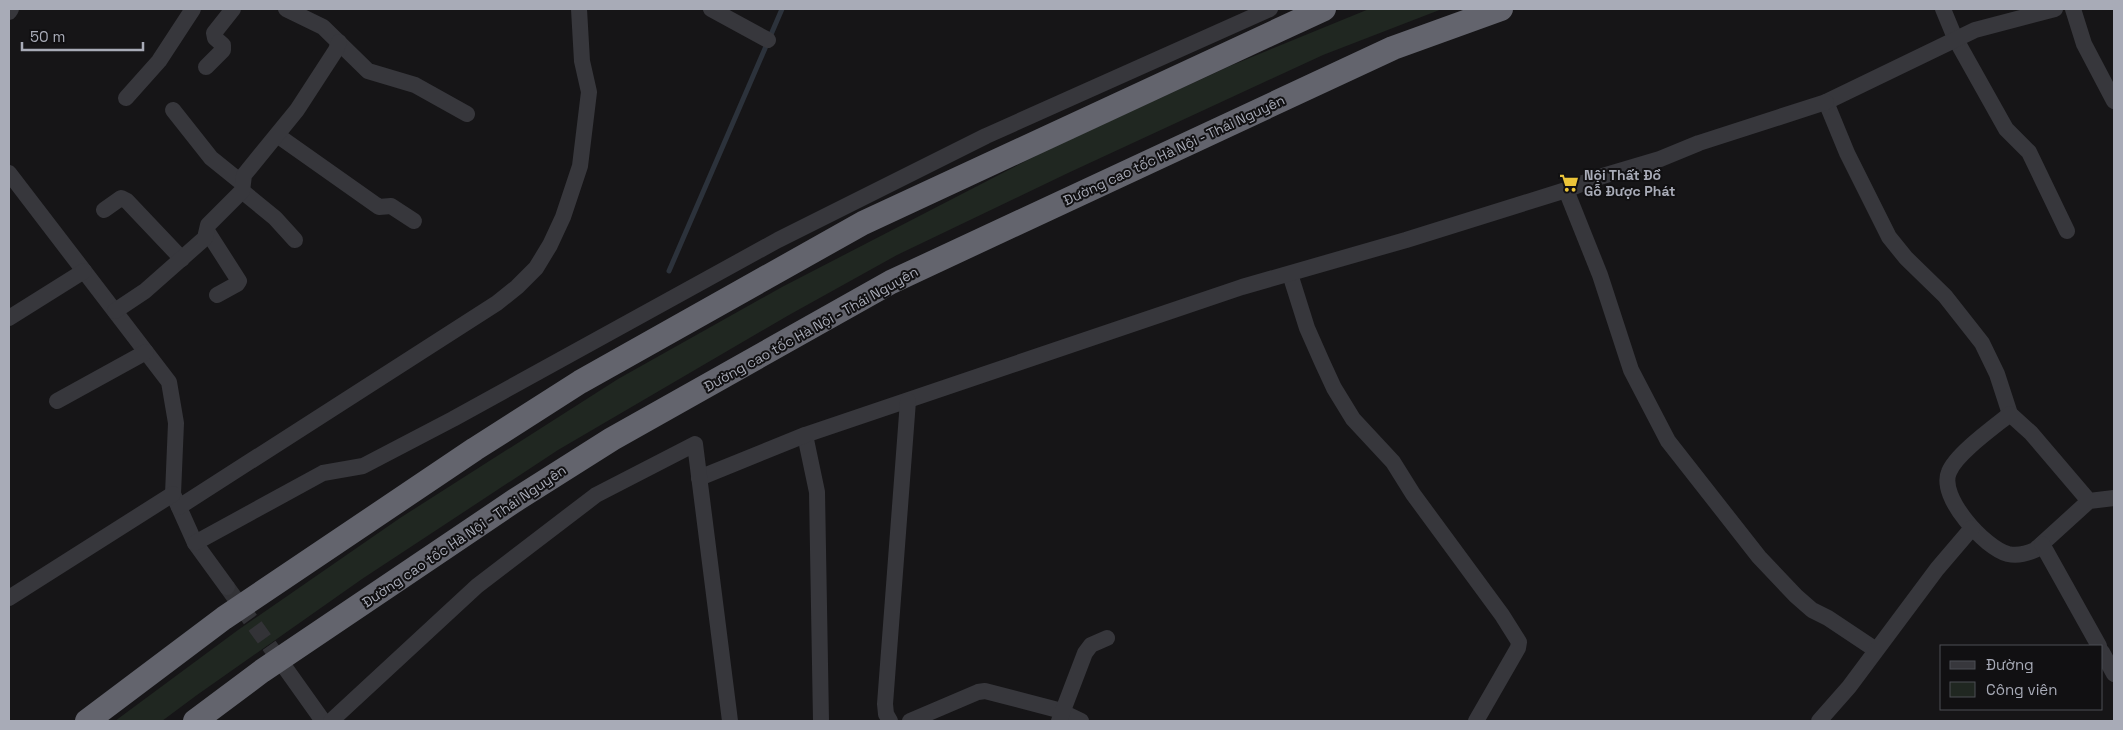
<svg xmlns="http://www.w3.org/2000/svg" width="2123" height="730" font-family="'Space Grotesk',sans-serif">
<rect width="100%" height="100%" fill="#161517"/>
<polygon fill="#202721" points="1369,9 1442,9 1323,55 1068,173 897,255 789,315 558,450 362,579 197,695 162,721 115,721 238,630 400,518 618,379 782,287 1045,151 1230,66"/>
<g fill="none" stroke-linecap="round" stroke-linejoin="round">
<polyline stroke="#2c323b" stroke-width="5" points="669,271 782,9"/>
<polyline stroke="#333337" stroke-width="16" stroke-dasharray="16 8" stroke-linecap="butt" points="227,587 281,662"/>
<g stroke="#37373c" stroke-width="16">
<polyline points="286,9 323,27 368,71 415,85 467,114"/>
<polyline points="711,9 768,40"/>
<polyline points="1943,9 1955,38 2006,129 2029,152 2067,231"/>
<polyline points="2073,9 2084,44 2114,101"/>
<polyline points="9,12 11,9"/>
<polyline points="206,67 223,50 223,45 215,38 214,33 233,9"/>
<polyline points="126,98 159,61 193,9"/>
<polyline points="173,110 211,158 242,183"/>
<polyline points="277,135 379,207 391,206 414,221"/>
<polyline points="9,173 169,382 176,423 173,494 195,543 227,587"/>
<polyline points="1566,190 1600,275 1631,370 1668,441 1759,557 1796,596 1812,610 1828,618 1876,650"/>
<polyline points="242,191 275,218 295,240"/>
<polyline points="104,210 121,198 127,201 182,259"/>
<polyline points="207,231 239,281 237,284 217,295"/>
<polyline points="1290,274 1307,328 1322,362 1334,388 1353,419 1393,462 1413,494 1502,615 1519,642 1518,648 1476,721"/>
<polyline points="115,311 145,291 205,238 208,225 242,191 244,175 297,110 336,50 339,42"/>
<polyline points="9,318 84,271"/>
<polyline points="57,401 146,352"/>
<polyline points="2010,414 1997,374 1982,343 1945,296 1906,258 1889,237 1847,153 1826,102 1975,30 2055,9"/>
<polyline points="805,435 817,492 821,721"/>
<polyline points="699,478 805,435 1242,287 1406,240 1566,190 1596,178 1660,159 1699,143 1826,102"/>
<path d="M2089 501 2031 433 2010 414C1994 427 1956 454 1949 472 1938 497 1985 548 2008 554 2017 556 2026 554 2035 550L2089 501 2114 498"/>
<polyline points="179,507 497,303 517,287 536,268 550,245 563,217 580,166 589,92 582,61 579,9"/>
<polyline points="195,543 323,473 363,466 453,419 778,240 986,136 1270,9"/>
<polyline points="2042,544 2099,646"/>
<polyline points="9,598 173,494"/>
<polyline points="2102,652 2114,674"/>
<polyline points="281,662 323,721"/>
<polyline points="331,721 477,586 596,495 695,444 730,721"/>
<polyline points="890,721 886,714 885,704 908,401"/>
<polyline points="910,721 978,692 985,691 1058,710 1081,721"/>
<polyline points="1059,721 1085,653 1091,645 1107,638"/>
<polyline points="1819,721 1849,687 1937,569 1972,528"/>
</g>
<g stroke="#63646d" stroke-width="24">
<polyline points="87,721 224,618 475,449 580,382 863,223 1324,9"/>
<polyline points="195,721 262,671 514,501 612,439 891,282 1393,48 1501,9"/>
</g>
</g>
<defs>
<g id="supermarket-bare" transform="scale(1.5)"><path d="M-6-5.5h2.5l.6 2H6L4.5 2H-2.5L-4.4-4H-6ZM-1.5 3.2a1.3 1.3 0 1 0 .1 0ZM3 3.2a1.3 1.3 0 1 0 .1 0Z" fill="#ebc439" stroke="#111012" stroke-width="2.5" paint-order="stroke"/></g>
</defs>
<g fill-rule="evenodd">
<use href="#supermarket-bare" x="1569" y="183"/>
</g>
<g text-anchor="middle" dominant-baseline="central" stroke-width="4" stroke-linejoin="round" paint-order="stroke">
<g font-size="14" fill="#a8abb7" stroke="#111012">
<text transform="translate(1174 150) rotate(-25)">Đường cao tốc Hà Nội - Thái Nguyên</text>
<text transform="translate(811 329) rotate(-29)">Đường cao tốc Hà Nội - Thái Nguyên</text>
<text transform="translate(464 536) rotate(-34)">Đường cao tốc Hà Nội - Thái Nguyên</text>
</g>
<g font-size="14" font-weight="bold" fill="#a8abb7" stroke="#111012" text-anchor="start">
<text x="1584" y="175">Nội Thất Đồ<tspan x="1584" dy="16">Gỗ Được Phát</tspan></text>
</g>
</g>
<rect width="2123" height="730" fill="none" stroke="#a8abb7" stroke-width="20"/>
<rect x="1940" y="645" width="162" height="65" fill="#111012" stroke="#4d4e54"/>
<rect x="1950" y="661" width="25" height="8" fill="#37373c" stroke="#4d4e54"/>
<text x="1986" y="670" font-size="15" fill="#a8abb7">Đường</text>
<rect x="1950" y="682" width="25" height="15" fill="#202721" stroke="#4d4e54"/>
<text x="1986" y="695" font-size="15" fill="#a8abb7">Công viên</text>
<path d="M22 42v8h121v-8" fill="none" stroke="#a8abb7" stroke-width="2.5"/>
<text x="30" y="42" font-size="15" fill="#a8abb7" stroke="#111012" stroke-width="4" paint-order="stroke">50 m</text>
</svg>
